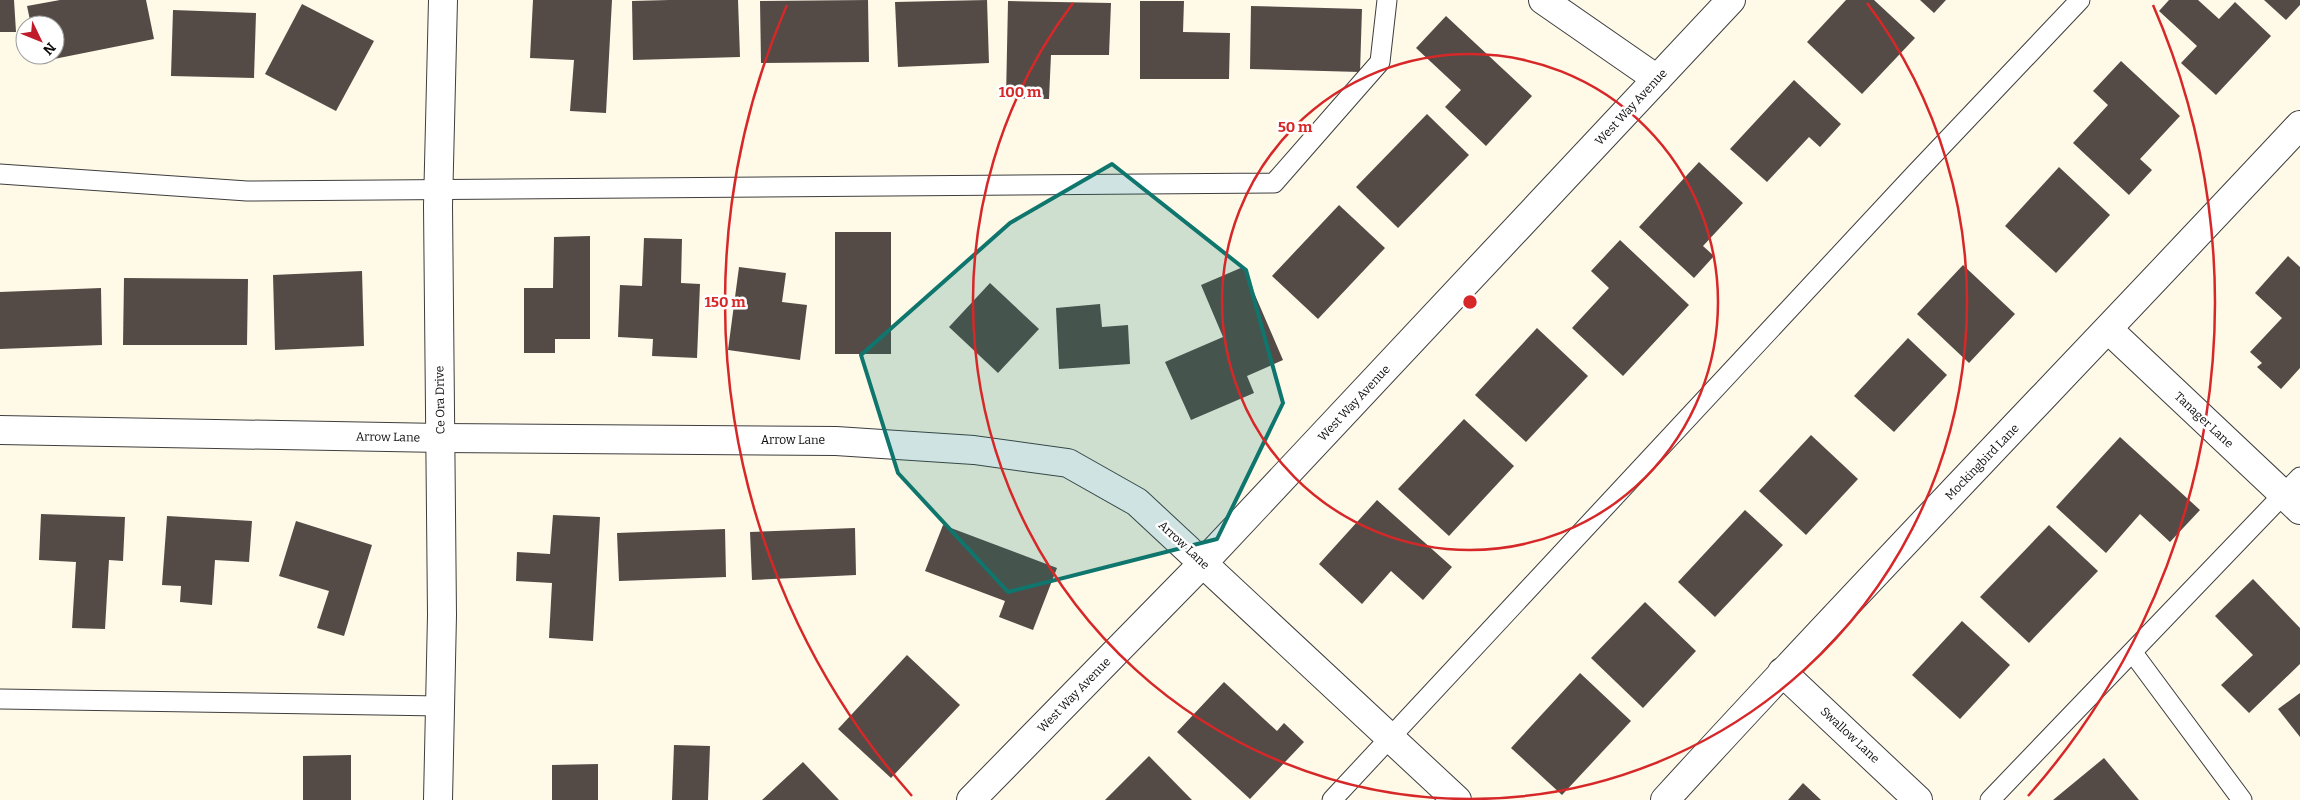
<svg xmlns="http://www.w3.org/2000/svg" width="2300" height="800" font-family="Bitter,serif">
<rect width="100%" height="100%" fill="#fff9e8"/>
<g fill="#544b47">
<polygon points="0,0 14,0 16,32 0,32"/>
<polygon points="60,0 146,0 154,39 39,62 37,55 55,55 55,25 31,25 27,6"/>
<polygon points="533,0 612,0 606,113 570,111 574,60 530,58"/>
<polygon points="669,0 738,0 740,57 633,60 632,1"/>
<polygon points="868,0 869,62 761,63 760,1"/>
<polygon points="987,0 989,63 898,67 895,2"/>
<polygon points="1846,0 1874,0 1915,38 1862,94 1807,42"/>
<polygon points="1920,0 1946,0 1934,13"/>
<polygon points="2169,0 2198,0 2219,19 2235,2 2271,36 2216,95 2181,63 2197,46 2159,11"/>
<polygon points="2264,0 2300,0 2300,5 2286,20"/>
<polygon points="1008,1 1111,3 1109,55 1051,55 1049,99 1006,98"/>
<polygon points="1140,1 1184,1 1183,32 1230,33 1229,79 1140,79"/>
<polygon points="302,4 374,41 336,111 265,74"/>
<polygon points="1251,6 1362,9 1360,72 1250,69"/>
<polygon points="173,10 256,13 254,78 171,76"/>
<polygon points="1446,16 1532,96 1486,146 1445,107 1461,90 1416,48"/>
<polygon points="2121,61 2180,116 2140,159 2152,170 2129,195 2073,143 2108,105 2093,91"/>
<polygon points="1794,80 1841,124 1820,147 1809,137 1767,182 1730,149"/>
<polygon points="1427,114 1469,155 1398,228 1356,187"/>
<polygon points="1699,162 1743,203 1703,246 1714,256 1694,278 1639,227"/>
<polygon points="2059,167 2110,215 2056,273 2005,226"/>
<polygon points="1339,205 1385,248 1318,319 1272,276"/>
<rect x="835" y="232" width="56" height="122"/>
<polygon points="590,236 590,339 555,339 555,353 524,353 524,288 553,288 554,237"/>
<polygon points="644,238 682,239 681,283 700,284 697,358 652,356 653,339 618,337 620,285 642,286"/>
<polygon points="1620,240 1689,305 1623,376 1572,328 1609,288 1591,271"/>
<polygon points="2288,256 2300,267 2300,368 2281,389 2257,367 2262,363 2250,352 2282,318 2255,293"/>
<polygon points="1963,265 2015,314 1969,363 1917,314"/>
<polygon points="739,267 786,273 782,302 807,305 800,360 728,350"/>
<polygon points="1243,267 1283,360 1247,376 1254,393 1191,420 1165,362 1223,337 1201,285"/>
<polygon points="362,271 364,346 275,350 273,275"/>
<polygon points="124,278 248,279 247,345 123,345"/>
<polygon points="990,283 1039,329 998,373 949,327"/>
<polygon points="101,288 102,345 0,349 0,292"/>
<polygon points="1100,304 1102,327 1128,325 1130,364 1059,369 1056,308"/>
<polygon points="1537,328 1588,376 1526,442 1475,395"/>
<polygon points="1908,338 1947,375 1894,432 1854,396"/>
<polygon points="1464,419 1514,466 1449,536 1398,489"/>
<polygon points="1811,435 1858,479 1806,535 1759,491"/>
<polygon points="2120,437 2200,510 2170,542 2140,514 2106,553 2056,507"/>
<polygon points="1377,500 1452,567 1423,600 1391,571 1362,604 1319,564"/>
<polygon points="1745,510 1783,545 1715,617 1678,582"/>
<polygon points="41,514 125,517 123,561 109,560 105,629 72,628 76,562 39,560"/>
<polygon points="553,515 600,517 593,641 549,638 552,583 516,581 517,552 550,554"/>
<polygon points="167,516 252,521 249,562 215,560 212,605 180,602 181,586 162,585"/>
<polygon points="296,521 372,545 344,636 317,628 329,591 279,576"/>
<polygon points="943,525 1057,568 1033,630 999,617 1005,601 925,571"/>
<polygon points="2049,525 2098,571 2029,643 1980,597"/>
<polygon points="855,528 856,575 752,580 750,532"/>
<polygon points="725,529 726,577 619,581 617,533"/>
<polygon points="2253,579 2300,628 2300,664 2249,713 2221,685 2253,655 2215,616"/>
<polygon points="1645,602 1696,651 1643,708 1591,658"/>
<polygon points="1962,621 2010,665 1960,719 1912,675"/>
<polygon points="907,655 960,705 891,778 838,729"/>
<polygon points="1580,673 1631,721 1562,795 1511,748"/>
<polygon points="1224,682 1277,731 1284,723 1304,742 1250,799 1177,732"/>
<polygon points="2300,693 2300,737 2278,709"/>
<polygon points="674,745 710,746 708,800 672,800"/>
<polygon points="351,755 351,800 303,800 303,756"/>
<polygon points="1149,756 1192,800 1105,800"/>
<polygon points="2104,758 2139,800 2053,800"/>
<polygon points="803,762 839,800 762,800"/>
<polygon points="598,764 598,800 552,800 552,765"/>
<polygon points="1803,783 1821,800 1788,800"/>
</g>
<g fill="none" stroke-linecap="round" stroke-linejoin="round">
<g stroke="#3e3e3e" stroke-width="21">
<g id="service">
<polyline points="0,174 247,191 1274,183 1380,62 1387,0"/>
<polyline points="2133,653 2242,800"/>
<polyline points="0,699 440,706"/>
<polyline points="1332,800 1915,174 2080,0"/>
<polyline points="1990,800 2300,477"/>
</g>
</g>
<g stroke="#3e3e3e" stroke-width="30">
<g id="minor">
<polyline points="1543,0 1657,79"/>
<polyline points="2109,330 2300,510"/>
<polyline points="0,430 441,438 836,441 974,450 1068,463 1137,502 1457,800"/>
<polyline points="1782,672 1918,800"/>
<polyline points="438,800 442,615 438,206 443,0"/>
<polyline points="971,800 1203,563 1731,0"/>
<path d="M1665 800C1873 572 2089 351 2300 125"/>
</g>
</g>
<use href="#service" stroke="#fff" stroke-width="19"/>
<use href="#minor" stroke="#fff" stroke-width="28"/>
</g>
<path fill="#0f766e" fill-opacity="0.2" stroke="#0f766e" stroke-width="4" stroke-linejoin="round" d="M1112 164 1246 270 1283 403 1217 539 1008 592 898 473 861 355 1010 223Z"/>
<g fill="none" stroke="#d62828" stroke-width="2.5">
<circle cx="1470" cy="302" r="248"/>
<path d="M1867 3A497 497 0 1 1 1073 3"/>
<path d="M912 796A745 745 0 0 1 787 5M2153 5A745 745 0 0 1 2028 796"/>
</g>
<g text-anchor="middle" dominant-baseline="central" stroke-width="5" stroke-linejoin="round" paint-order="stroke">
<g font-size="12" fill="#0b0b0b" stroke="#fff">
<text transform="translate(1631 107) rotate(-47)">West Way Avenue</text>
<text transform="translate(440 400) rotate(-91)">Ce Ora Drive</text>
<text transform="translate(1354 403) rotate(-47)">West Way Avenue</text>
<text transform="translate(2204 420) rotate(43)">Tanager Lane</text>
<text transform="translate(388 437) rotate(1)">Arrow Lane</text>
<text x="793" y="440">Arrow Lane</text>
<text transform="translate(1982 462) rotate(-46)">Mockingbird Lane</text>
<text transform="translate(1184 545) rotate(43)">Arrow Lane</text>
<text transform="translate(1074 695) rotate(-46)">West Way Avenue</text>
<text transform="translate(1850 735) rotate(43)">Swallow Lane</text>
</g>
</g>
<circle cx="1470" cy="302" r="8" fill="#d62828" stroke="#fff" stroke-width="2.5"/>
<g font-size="15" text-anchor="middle" font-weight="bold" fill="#d62828" stroke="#fff" stroke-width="5" stroke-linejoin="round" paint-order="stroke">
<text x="1020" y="97">100 m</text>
<text x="1295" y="132">50 m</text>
<text x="725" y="307">150 m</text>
</g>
<g transform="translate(40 40) rotate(133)"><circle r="24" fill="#ffffff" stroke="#9d9d9d"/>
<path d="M0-4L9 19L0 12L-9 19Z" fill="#c11c2c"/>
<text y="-8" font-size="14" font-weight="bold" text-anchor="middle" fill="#0b0b0b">N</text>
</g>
</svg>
